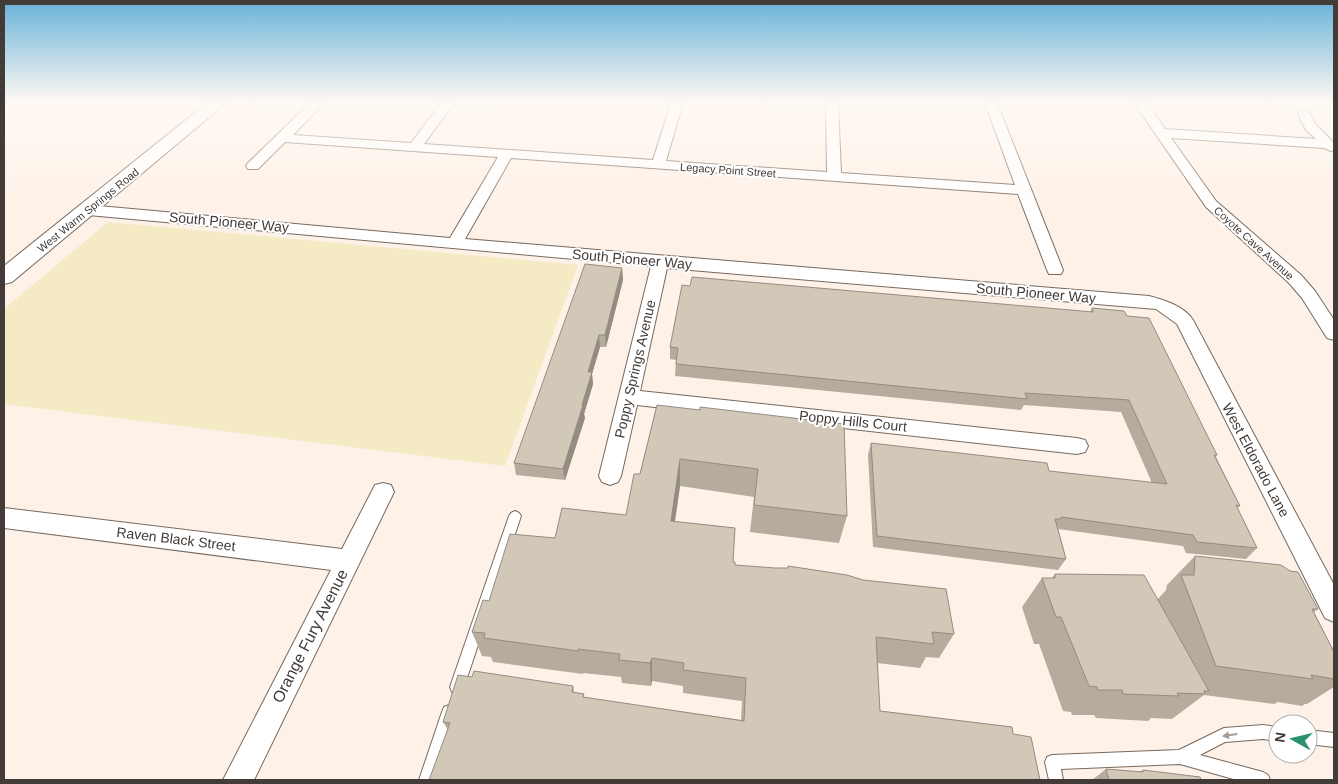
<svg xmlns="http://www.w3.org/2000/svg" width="1338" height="784" font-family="Arial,sans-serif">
<rect width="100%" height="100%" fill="#fef1e7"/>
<polygon fill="#f4eac4" points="108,222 578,265 505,466 4,404 4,309"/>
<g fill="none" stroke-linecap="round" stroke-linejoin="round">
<g stroke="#77695e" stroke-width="2">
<g id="service">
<polygon points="515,511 519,513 521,516 464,687 462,692 457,694 452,692 450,687 509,516 511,513"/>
<polygon points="449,705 454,707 456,712 434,780 419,780 442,712 444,707"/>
<polygon points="1263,725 1278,727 1278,741 1263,739 1225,742 1200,755 1263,772 1268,775 1270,780 1237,780 1180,764 1061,769 1063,780 1049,780 1045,762 1047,757 1052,755 1179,750 1224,728"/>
<polygon points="1308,730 1334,733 1334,747 1308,744"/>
</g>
</g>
<g stroke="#77695e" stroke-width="2">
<g id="minor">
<path d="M310 103H324L293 135 411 143 441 103H454L424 144 653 160 671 103H683L666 161 827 172 826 103H838L841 173 1015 185 985 103H997L1063 270 1061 274H1049L1047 270 1018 194 511 158 465 239 1149 296C1164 300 1184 306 1193 320L1334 585V622L1325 618 1177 324 1156 309 667 268 640 391 1077 438 1085 440 1088 446 1085 452 1077 454 637 405 621 476 618 482 610 485 602 482 599 476 651 266 88 215 83 213 80 210 83 207 88 205 450 238 498 157 285 142 258 169H248L246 166 248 163Z"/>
<polygon points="1134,103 1147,103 1165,129 1316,139 1306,130 1298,114 1300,111 1308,111 1316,125 1334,143 1334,150 1331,151 1324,148 1171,138 1216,201 1301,275 1315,291 1334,320 1334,340 1327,338 1302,298 1289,283 1206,207"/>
<polygon points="383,483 391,485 394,492 254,780 223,780 331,570 4,528 4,508 342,549 375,485"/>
</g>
</g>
<g stroke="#77695e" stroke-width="2">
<polygon id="secondary" points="207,103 226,103 12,282 4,284 4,266"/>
</g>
<use href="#service" fill="#fff" fill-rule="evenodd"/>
<use href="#minor" fill="#fff" fill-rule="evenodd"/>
<use href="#secondary" fill="#fff" fill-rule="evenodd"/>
</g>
<g fill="#b5ac9e">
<polygon points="622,268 623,280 606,347 600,347 592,374 593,384 584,414 585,418 565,480 516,475 514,463"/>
<polygon points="1092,308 1127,316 1217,455 1216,457 1240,506 1237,508 1257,548 1246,559 1186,553 1183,546 1058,529 1066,559 1058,570 873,547 868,455 871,443 1049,471 1152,483 1121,412 1024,405 1021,410 675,376 676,360 670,359 670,347 1090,312"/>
<polygon points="657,405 847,516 839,543 750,532 754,497 680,486 675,521 735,565 954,634 939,658 926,657 920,668 877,663 880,711 1012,727 448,730 443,722 472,677 573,686 574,692 584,694 584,698 741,720 742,701 683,693 683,686 652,681 651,686 622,683 621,677 583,673 583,674 493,662 491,657 482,656 472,632 489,601 555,538 626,515 640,474"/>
<polygon points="1195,556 1318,609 1314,612 1334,652 1334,687 1307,704 1305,704 1302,706 1278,702 1274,704 1204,695 1172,719 1151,718 1148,721 1096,718 1094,715 1072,715 1071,712 1063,711 1039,644 1034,644 1022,607 1042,578 1052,578 1055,574 1158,599 1166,590 1167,585"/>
<polygon points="1106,769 1139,772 1143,770 1203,780 1092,780"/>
</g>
<g fill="#938c81">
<polygon points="622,268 623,280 606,347 605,335"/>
<polygon points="599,335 600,347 592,374 593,384 584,414 585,418 565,480 563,469 582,405 588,372"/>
<polygon points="680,459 680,486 671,548 671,521"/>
<polygon points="652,658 652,681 651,686 650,663"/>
</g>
<g fill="#d2c8b8" stroke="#938c81">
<polygon points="585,264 622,268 605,335 599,335 588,372 592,372 582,405 583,405 563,469 514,463"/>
<polygon points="692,277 1093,312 1092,308 1124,311 1127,316 1149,318 1217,455 1214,455 1240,506 1236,505 1257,548 1197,542 1193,535 1061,517 1061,519 1055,519 1066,559 877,536 871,443 1047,463 1049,471 1167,484 1129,400 1025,393 1027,399 676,364 678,348 670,347 682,285 690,286"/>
<polygon points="657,405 700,410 700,407 844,424 847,516 754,505 758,469 680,459 671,521 735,528 733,562 735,562 735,565 775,568 788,568 788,566 847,575 863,580 946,589 954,634 932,632 934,644 876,637 880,711 1012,727 1013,734 1031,737 1040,780 429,780 450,723 443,722 458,675 472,677 474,671 573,686 572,692 584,694 583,697 744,721 746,678 683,670 684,663 652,658 650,663 619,660 620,654 578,649 578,651 484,638 485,633 472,632 483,600 489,601 510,534 555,538 562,508 626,515 634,474 640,474"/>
<polygon points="1195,556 1281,565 1290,571 1298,572 1318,609 1312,609 1334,652 1334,679 1311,675 1313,679 1216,666 1181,575 1194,575"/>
<polygon points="1055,574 1144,575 1209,691 1204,691 1205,694 1177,693 1179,696 1123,694 1122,690 1098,690 1097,687 1089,686 1061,617 1056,617 1042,578 1055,578"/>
<polygon points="1106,769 1143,772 1143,770 1200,777 1201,780 1203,780 1109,780"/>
</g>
<defs><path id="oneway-solid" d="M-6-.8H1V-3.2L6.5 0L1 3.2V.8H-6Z" transform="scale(1.25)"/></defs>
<use fill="#a09d9b" href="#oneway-solid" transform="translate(1230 735) rotate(172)"/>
<linearGradient id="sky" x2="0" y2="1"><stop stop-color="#68b2d8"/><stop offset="0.48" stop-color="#fff9f4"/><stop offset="1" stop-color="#fff9f4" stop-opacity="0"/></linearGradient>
<rect width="1338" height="213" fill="url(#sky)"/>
<g text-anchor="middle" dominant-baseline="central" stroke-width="4" stroke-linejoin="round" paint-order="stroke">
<g font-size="11" fill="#423b37" stroke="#fff">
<text transform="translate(728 170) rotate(4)">Legacy Point Street</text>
<text transform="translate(88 210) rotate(-39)">West Warm Springs Road</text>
<text transform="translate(1254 243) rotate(42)">Coyote Cave Avenue</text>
</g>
<g font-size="14" fill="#423b37" stroke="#fff">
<text transform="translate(229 222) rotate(5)">South Pioneer Way</text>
<text transform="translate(632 259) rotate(5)">South Pioneer Way</text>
<text transform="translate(1036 293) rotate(5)">South Pioneer Way</text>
<text transform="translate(635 369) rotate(-77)">Poppy Springs Avenue</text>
<text transform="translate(853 421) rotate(6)">Poppy Hills Court</text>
<text transform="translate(1256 460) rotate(62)">West Eldorado Lane</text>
<text transform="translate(176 539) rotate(7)">Raven Black Street</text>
</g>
<g font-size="16" fill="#423b37" stroke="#fff">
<text transform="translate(310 636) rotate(-63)">Orange Fury Avenue</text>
</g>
</g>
<rect width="1338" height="784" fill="none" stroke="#423b37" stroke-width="10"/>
<g transform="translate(1293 739) rotate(278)"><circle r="24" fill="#ffffff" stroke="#b3b1af"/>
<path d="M0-4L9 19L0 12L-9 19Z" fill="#2b9371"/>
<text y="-8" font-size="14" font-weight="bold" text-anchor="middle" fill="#423b37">N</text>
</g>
</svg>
